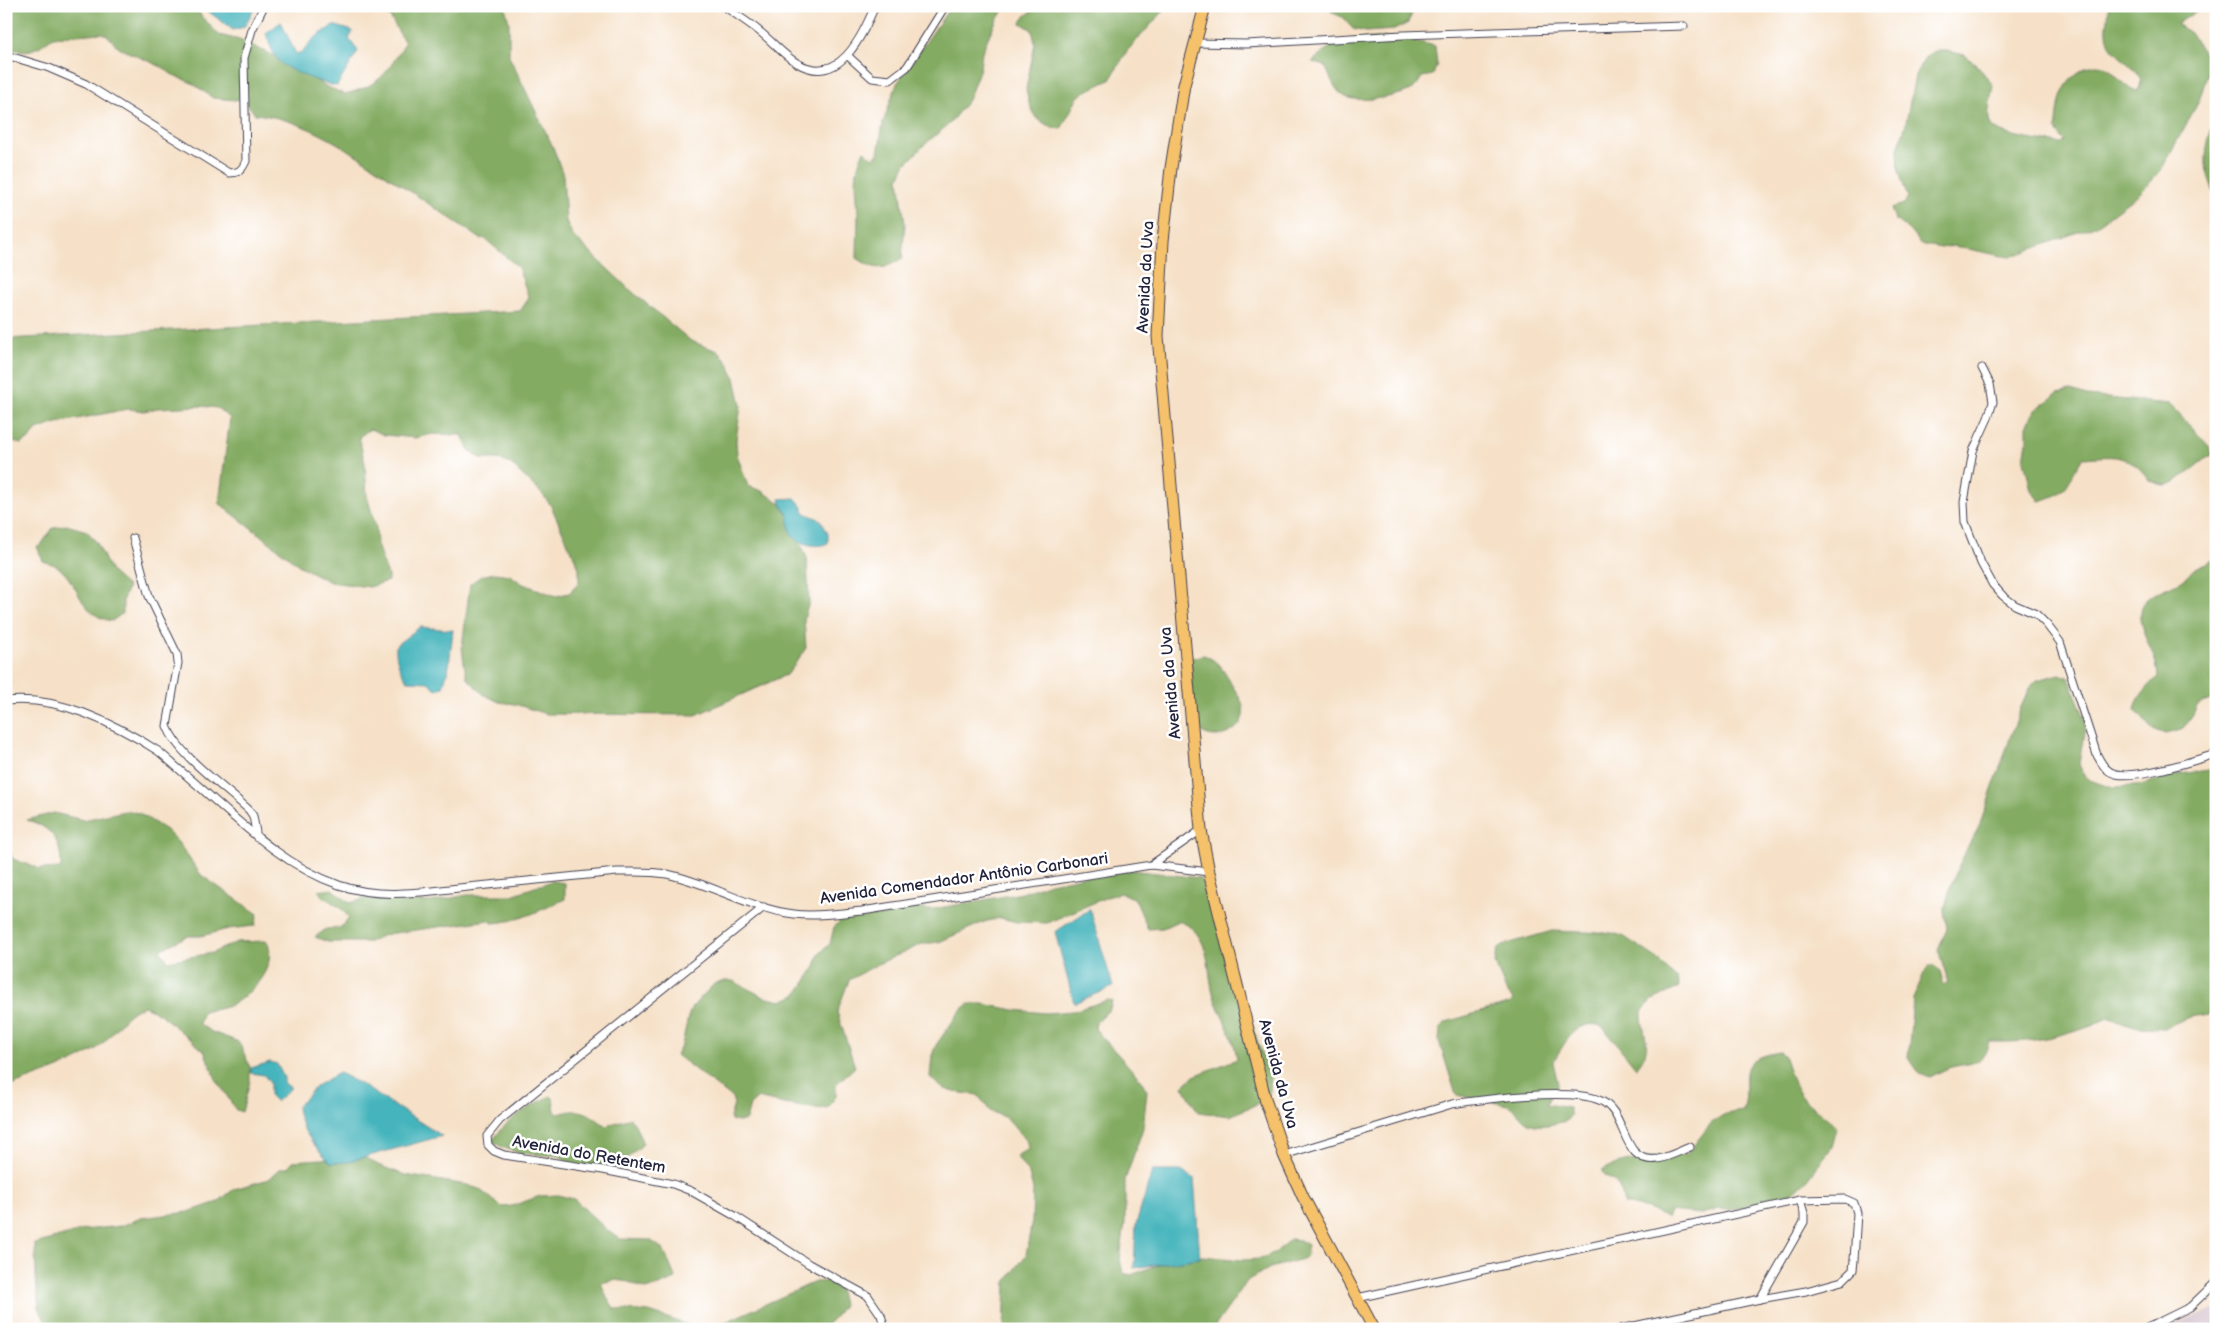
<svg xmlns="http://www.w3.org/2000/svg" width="2222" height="1335" font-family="'Balsamiq Sans',sans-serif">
<rect width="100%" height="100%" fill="#fff"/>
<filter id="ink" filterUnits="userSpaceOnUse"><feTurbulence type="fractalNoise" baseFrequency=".02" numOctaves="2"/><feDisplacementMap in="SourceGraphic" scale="10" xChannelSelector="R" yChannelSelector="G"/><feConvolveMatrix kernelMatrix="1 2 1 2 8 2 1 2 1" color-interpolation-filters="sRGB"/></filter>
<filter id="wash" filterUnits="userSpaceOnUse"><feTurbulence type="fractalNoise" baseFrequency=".0096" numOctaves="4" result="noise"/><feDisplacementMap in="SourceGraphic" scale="20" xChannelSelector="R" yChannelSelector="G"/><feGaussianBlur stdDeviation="1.12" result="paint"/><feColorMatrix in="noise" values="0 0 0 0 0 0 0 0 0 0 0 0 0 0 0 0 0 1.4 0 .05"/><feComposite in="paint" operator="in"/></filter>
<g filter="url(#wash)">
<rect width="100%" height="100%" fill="#f6e1c8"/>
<polygon fill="#d1bdc9" points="2216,1308 2216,1329 2163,1329"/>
<g fill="#83ab62" stroke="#52664e">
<path d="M6 6H196L201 16 219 35 240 40 285 61 327 87 345 94C381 85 386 74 405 43L390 17 376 11 371 6H505L509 23V56L553 147 563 175 566 221 573 236 629 289 691 341 720 352 728 363 735 378 741 405 736 440 737 455 748 486 762 491 779 502 787 513 807 558 809 602 804 619 806 648 788 674 696 715 546 714 515 704 499 702 483 694 467 678 464 664 462 647 470 584 481 576 494 573 510 575 523 584 556 596 569 593 579 583V568L551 506 543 495 511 464 497 459H482L469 450 462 435 432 434 416 438 384 435 370 429 359 437 365 464 367 496 376 528 377 545 388 576V581L370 587 330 582 300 566 219 503 230 418 217 408 201 406 158 408 144 411 128 409 57 423 37 430 28 440 21 444 6 440V339L520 311 529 298 518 267 484 238 481 239C452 220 424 200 395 181 352 152 307 119 255 114L242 98 236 100 213 98 192 83 171 74 164 68 119 48 107 35 101 33 53 37 39 47 28 51 6 49Z"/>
<path d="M951 6H1008L997 19 988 38 982 52 980 68 968 100 949 124 925 144 905 165 899 179 905 224 902 258C882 271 876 271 857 258 857 243 858 228 858 214 857 188 852 175 864 151L873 158 878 154 883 123 896 85Z"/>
<polygon points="1038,6 1168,6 1127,51 1110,80 1084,92 1078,97 1061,129 1052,128 1036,118 1029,103 1026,89 1035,43 1032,30 1021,23 1023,18"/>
<polygon points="1328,6 1415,6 1408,23 1394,30 1366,32 1353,29 1342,17 1333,13"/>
<path d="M2108 6H2204L2177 24 2190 33 2206 56 2209 69 2199 101 2160 172 2140 193 2097 225 2013 256H2002L1954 246 1941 248 1920 244 1909 230 1895 220 1891 208 1904 204 1908 198 1899 172 1898 148 1905 127 1915 76 1926 56 1935 51H1947L1965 55 1977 65 1993 85C1992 96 1986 112 1990 123 1994 137 2049 142 2062 144L2065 141 2058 134 2056 129C2058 117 2058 101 2064 90 2072 74 2093 56 2110 70 2120 77 2123 88 2137 91 2152 74 2116 59 2110 45 2103 27 2110 22 2108 6Z"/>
<path d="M1400 37 1435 46 1437 64 1433 75 1422 77C1420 80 1418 84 1415 87 1404 97 1356 104 1344 96 1334 90 1330 76 1325 66L1312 62 1332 45 1352 39Z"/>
<path d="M2216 114V204C2215 190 2207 178 2206 165 2205 146 2211 131 2216 114Z"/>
<path d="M2071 391 2087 396 2169 404 2209 446 2211 455C2201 462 2175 486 2165 485 2160 485 2155 482 2150 481 2129 452 2114 456 2083 458 2066 481 2072 493 2039 501L2031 490 2024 460 2027 441V426L2035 410 2057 394Z"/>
<path d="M66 525 87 531 97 543 111 572 128 587 123 599V613L112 621C79 616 80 584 58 567 54 564 48 563 43 561L37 547 40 546 53 528Z"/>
<path d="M2212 560H2216V698L2197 705 2191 719 2181 730 2165 734 2151 728 2135 710C2137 696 2148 687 2158 677 2157 657 2149 649 2143 631 2130 593 2161 594 2184 579 2188 576 2191 571 2195 568 2200 565 2207 563 2212 560Z"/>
<path d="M1204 655C1218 661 1223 669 1230 682 1234 689 1241 698 1243 706 1249 735 1203 749 1193 720 1190 711 1192 670 1191 658Z"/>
<path d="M2060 674 2069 678 2086 721 2079 763 2082 772 2090 780 2109 787 2136 786 2180 774 2216 769V1013L2189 1017 2164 1028 2138 1027 2109 1018C2065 1036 2037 1043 1989 1042 1984 1067 1967 1062 1948 1068 1942 1071 1936 1074 1930 1077L1920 1074 1908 1057 1913 999 1924 973 1929 966H1933L1940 971 1944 985 1948 981 1938 949 1947 929 1944 911 1952 882 1969 844 1979 827 2021 707 2030 687 2037 680Z"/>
<path d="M125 811 139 813 166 830 177 841 201 875 258 914 255 926 228 929 201 936H187L160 950 168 961 212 953 237 942 267 941C278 966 253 992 233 1004 224 1009 213 1010 203 1011L199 1024 212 1032 239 1042 250 1067V1081L242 1112 236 1110 216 1079 204 1051 160 1014 145 1006C121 1013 113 1039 93 1051 66 1068 35 1076 6 1088V843L13 859 40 869 61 868C62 842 52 827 27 820L54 813 83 820Z"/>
<path d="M1122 869 1200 878 1264 1059 1271 1076 1270 1092 1259 1103 1230 1116 1198 1112 1183 1086 1194 1076 1237 1059C1234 1033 1220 1017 1213 993 1208 974 1210 953 1199 937 1193 927 1188 925 1178 921L1163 928 1148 929 1135 899 1121 893 1107 897 1047 923 1017 922 1000 918 984 922 939 942 922 944 878 964 849 980 837 1012 855 1067 836 1084V1096L828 1108C817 1111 771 1102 758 1098L750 1105 746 1120 739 1122 732 1121 730 1118 734 1104 732 1098 676 1055 682 1045 688 1017 692 1007 714 984 725 981H733L764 997 781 1001 796 995 814 969 819 954 830 944 834 927 842 919 864 918 913 907 928 910 1022 893 1050 883Z"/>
<path d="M552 881 565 883V899C541 910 519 922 492 923L490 920 387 934 369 942H328L315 937 326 929 340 928 349 918C339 903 330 904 318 891L332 889 350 903 367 898 397 897 405 901 431 902 467 895H512Z"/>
<path d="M1552 931 1612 933 1623 936 1655 957 1677 979 1679 985 1678 988 1653 1000 1642 1011C1641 1035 1656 1046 1636 1068L1603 1027C1578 1016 1564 1044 1553 1062L1558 1084 1547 1104 1569 1108 1571 1115 1566 1121C1553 1124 1534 1130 1523 1119 1517 1113 1515 1109 1508 1105L1456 1095 1439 1041 1440 1028 1446 1022 1511 1003 1513 999 1506 991 1495 963 1497 950 1503 945Z"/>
<path d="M1108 1000 1112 1001 1110 1009 1096 1022 1095 1029 1141 1080 1147 1091 1143 1128 1125 1180V1222L1120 1260 1123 1273 1131 1275 1163 1263 1203 1256 1242 1260 1260 1259 1276 1252 1290 1239 1300 1240 1307 1245V1254L1303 1259 1270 1268 1248 1280 1213 1329H1004L1006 1282 1026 1255 1032 1220 1033 1190 1029 1174 1016 1156 1028 1149 1027 1142 1006 1118 990 1111 978 1095C957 1092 945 1094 930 1077L932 1055 936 1045 960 1011 969 1004H984L1014 1010 1046 1013 1073 1011Z"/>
<path d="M1780 1052 1784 1055C1789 1069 1793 1087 1804 1099 1814 1110 1828 1116 1837 1128L1832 1147 1808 1179 1794 1192 1771 1202 1727 1210 1719 1209 1701 1214 1669 1211 1670 1213 1667 1218 1648 1209 1624 1204C1621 1189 1619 1182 1604 1175L1602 1171C1618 1159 1666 1155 1687 1154L1712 1122 1725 1114 1743 1111C1753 1078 1729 1060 1780 1052Z"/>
<path d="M551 1096 553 1098 555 1111 558 1114C583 1107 586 1112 606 1126L630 1118 635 1124 643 1144 615 1169 571 1165 560 1156 519 1153 502 1147 492 1141C508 1118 527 1108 551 1096Z"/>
<polygon points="363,1156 378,1165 405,1175 467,1185 479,1189 502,1207 512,1206 540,1196 558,1195 574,1199 606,1229 619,1239 650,1240 663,1249 676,1279 659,1286 645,1289 629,1282 614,1280 601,1283 607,1298 615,1309 649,1312 695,1327 723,1323 815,1282 829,1281 840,1291 843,1305 834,1318 822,1329 49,1329 39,1308 36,1280 35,1244 84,1230 121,1226 141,1218 188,1212 218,1202 234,1189 269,1179 281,1168 287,1168 293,1161"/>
</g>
<g fill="#44b4bc" stroke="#336b7c">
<polygon points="201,6 256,6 244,27 233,30"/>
<path d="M281 22 296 54 304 51C314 35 320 36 333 25L353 31 349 39 358 51 337 86C326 85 290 71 282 64 273 56 269 44 266 33Z"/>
<path d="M795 498 803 507V512L821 520 828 534V543C817 549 797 544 791 533 788 527 790 519 787 513 784 506 782 508 780 499Z"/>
<path d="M420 627 453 630 449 666 443 687 436 689 428 682 408 681C399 671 395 657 396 645Z"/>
<polygon points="1090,909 1113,987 1074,1003 1055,932"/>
<polygon points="270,1062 277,1064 284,1078 284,1083 291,1088 276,1102 270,1096 270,1083 264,1075 251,1073 251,1068"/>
<path d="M339 1073 357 1082 442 1136 347 1162 331 1163C316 1148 299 1129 297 1107L316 1086Z"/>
<polygon points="1152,1171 1181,1171 1194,1178 1200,1258 1134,1268 1136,1225"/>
</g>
</g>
<g filter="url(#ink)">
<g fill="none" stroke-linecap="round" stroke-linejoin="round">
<g stroke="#423f50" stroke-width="9">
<g id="minor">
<path d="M724 6C736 15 748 22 759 31 772 41 783 55 797 63 839 87 861 38 875 6"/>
<polyline points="1195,43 1246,44 1403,35 1684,26"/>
<path d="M6 55 49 68 86 84 229 173C239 173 242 170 246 161L244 58 252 30 264 6"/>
<polyline points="848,56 872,78 890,80 907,67 945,6"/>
<path d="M1982 368 1990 384 1993 402 1988 418 1973 451 1964 502 1965 522 1981 563 1993 585 2003 596 2015 605 2036 614 2047 625 2060 642 2097 755C2102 764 2105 771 2116 774 2138 779 2192 761 2216 754"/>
<path d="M133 538 149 596 177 654 178 663 167 726C178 756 225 787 249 810L253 816 257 838"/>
<path d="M6 701C32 698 60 704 84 713 110 723 135 736 158 751 168 759 177 768 187 776 234 816 279 864 339 885 384 901 432 890 478 886 524 881 571 877 617 872 634 872 650 871 667 874 710 883 750 909 794 914 816 917 840 913 862 911L1151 865 1209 872"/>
<polyline points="1151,865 1201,830"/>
<polyline points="764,907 500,1120 487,1136 488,1145 494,1151 504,1155 603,1170 673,1184 691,1191 735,1216 809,1264 868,1296 881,1315 885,1329"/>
<path d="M1284 1155 1452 1104C1485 1099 1570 1088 1599 1100 1629 1111 1619 1165 1658 1159 1669 1157 1680 1151 1690 1147"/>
<polyline points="1357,1298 1800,1200 1845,1199 1854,1203 1857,1213 1854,1260 1853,1270 1842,1281 1806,1291 1760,1299 1620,1329"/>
<polyline points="1760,1299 1804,1222 1804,1213 1800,1200"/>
<polyline points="2145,1329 2190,1307 2216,1282"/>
</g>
</g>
<g stroke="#423f50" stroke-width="13">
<polyline id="primary" points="1205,6 1184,85 1171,168 1163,241 1158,336 1201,830 1209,872 1266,1102 1284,1155 1303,1197 1374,1329"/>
</g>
<use href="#minor" stroke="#fff" stroke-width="7"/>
<use href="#primary" stroke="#f5c16b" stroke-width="11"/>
</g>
</g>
<g text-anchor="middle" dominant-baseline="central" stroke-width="5" stroke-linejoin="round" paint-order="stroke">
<g font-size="16" fill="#22223b" stroke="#fff">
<text transform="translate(1146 277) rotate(-87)">Avenida da Uva</text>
<text transform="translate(1171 683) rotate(-95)">Avenida da Uva</text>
<text transform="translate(964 879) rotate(-8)">Avenida Comendador Antônio Carbonari</text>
<text transform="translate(1278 1074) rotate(75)">Avenida da Uva</text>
<text transform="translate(589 1155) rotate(10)">Avenida do Retentem</text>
</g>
</g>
<rect width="2222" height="1335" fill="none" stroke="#fff" stroke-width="25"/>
</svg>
